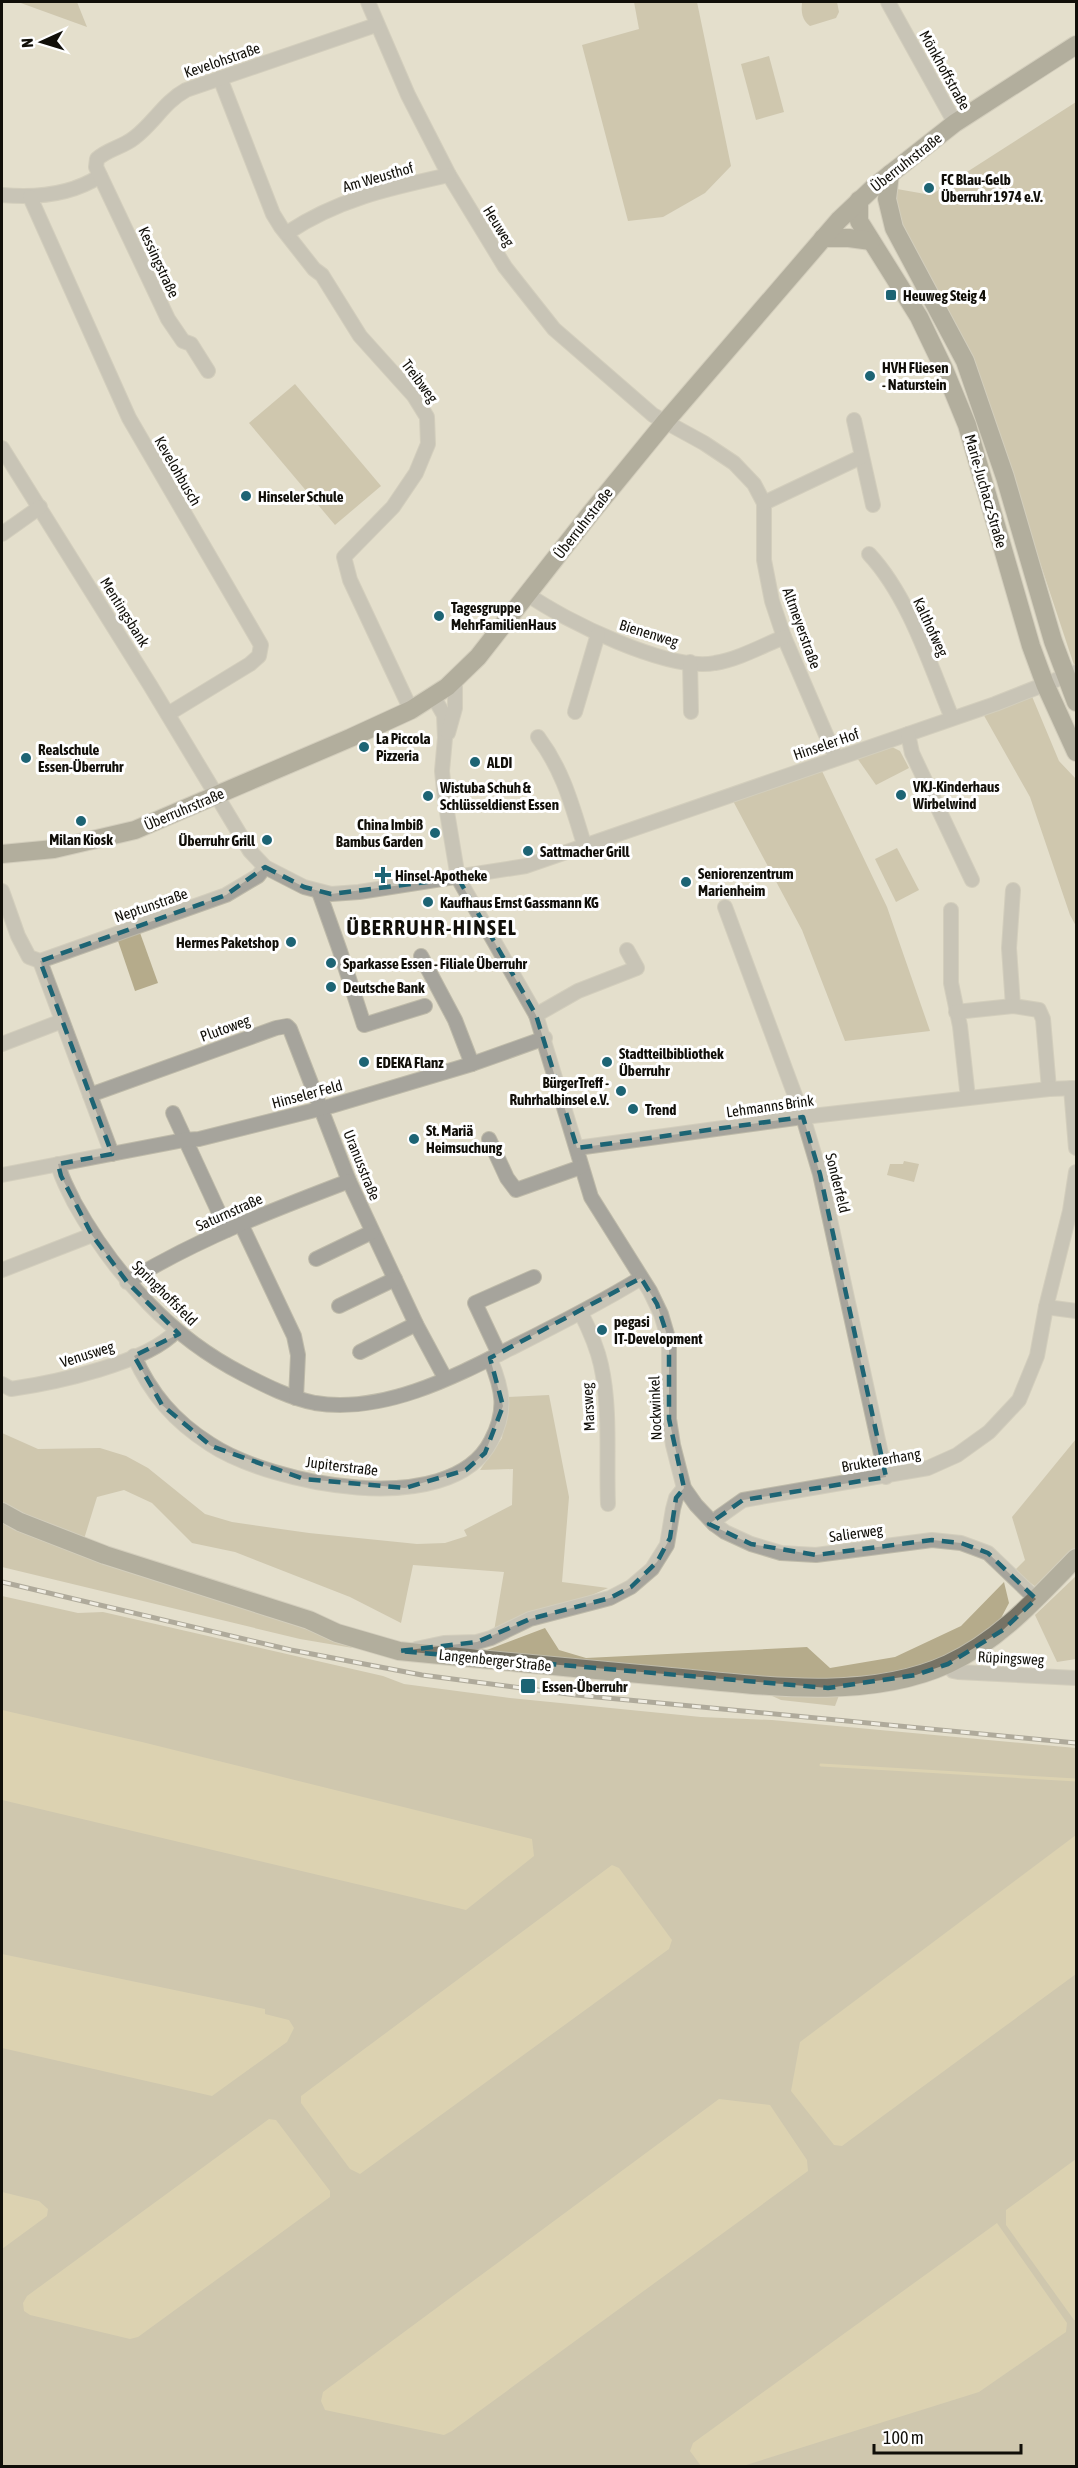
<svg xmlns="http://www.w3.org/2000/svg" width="1078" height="2468" font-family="'Asap Condensed',sans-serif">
<rect width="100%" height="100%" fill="#e4dfcc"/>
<g fill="#b5ab8b">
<polygon points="18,2 77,2 87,27"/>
<polygon points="634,2 697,2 731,166 705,193 663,217 628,221 582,45 639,29"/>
<path d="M806 2H837L839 12 836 18 810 26C802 20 801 12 802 3Z"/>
<polygon points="769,56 784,112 756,120 741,64"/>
<polygon points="1076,102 1076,664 1074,665 1003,451 898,219 893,203 897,189 931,195"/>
<polygon points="295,384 381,486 335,525 249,423"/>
<polygon points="1031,694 1059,761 1076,779 1076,926 1070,915 1030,797 982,712"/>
<polygon points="892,747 900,751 909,768 876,785 857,758"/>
<polygon points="821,769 887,907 930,1031 845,1041 802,930 732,799"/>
<polygon points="897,848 919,890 896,902 875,859"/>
<polygon points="139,930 158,983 135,991 117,938"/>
<polygon points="904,1161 919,1164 914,1182 887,1175 890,1164 903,1164"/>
<polygon points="549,1395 569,1497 562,1582 608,1588 571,1604 516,1618 494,1631 504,1572 413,1565 401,1623 350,1597 235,1552 192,1543 152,1503 124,1490 97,1497 84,1539 2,1505 2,1433 38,1449 100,1448 126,1456 148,1468 205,1514 232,1522 309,1533 417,1544 445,1543 467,1536 464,1530 512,1505 513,1469 480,1470 502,1438 507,1397"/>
<polygon points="1076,1439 1076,1553 1036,1587 1014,1571 1025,1560 1012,1517"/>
<polygon points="2,1513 94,1559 324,1635 353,1648 300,1639 2,1567"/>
<polygon points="1076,1576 1076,1659 1057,1662 1035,1615"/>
<polygon points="1004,1582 1009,1603 1000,1620 949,1658 883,1675 847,1677 828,1685 479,1653 545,1628 559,1650 586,1658 807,1647 830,1668 895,1657 961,1626"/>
<polygon points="2,1596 78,1613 103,1612 383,1676 404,1684 510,1698 701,1717 772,1720 1076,1748 1076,2466 2,2466"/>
<polygon points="755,1688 841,1690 835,1706 781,1700"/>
</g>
<g fill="#d2c391">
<polygon points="2,1710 142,1742 532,1839 534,1856 466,1910 2,1800"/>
<polygon points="1076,1835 1076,1974 842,2146 834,2145 791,2091 800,2042"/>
<polygon points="612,1865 619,1868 672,1940 669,1949 360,2174 350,2169 301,2103 301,2096"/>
<polygon points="2,1954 265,2009 265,2014 289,2020 294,2028 287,2042 212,2096 2,2048"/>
<polygon points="719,2099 770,2105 807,2160 808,2171 452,2431 444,2435 325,2410 321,2401 323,2392"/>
<polygon points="269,2119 276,2120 330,2191 330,2197 138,2337 130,2339 30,2315 24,2311 23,2303 27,2296"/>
<polygon points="1076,2159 1076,2320 1074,2320 1006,2225 1006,2210"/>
<polygon points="2,2192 39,2201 48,2209 47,2216 2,2249"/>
<polygon points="997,2223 1067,2323 1066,2332 979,2392 743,2466 701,2466 690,2451 693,2443"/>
</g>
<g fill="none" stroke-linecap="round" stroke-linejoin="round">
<polyline stroke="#d2c391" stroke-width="3" points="821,1765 1076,1780"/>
<g stroke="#bebaa9" stroke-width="16">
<g id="minor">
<polyline points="368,2 408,95 449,175 505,267 554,329 653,415 704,443 734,463 754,484 764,503 764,560 772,601 784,637 836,758"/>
<polyline points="888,2 955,123"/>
<polyline points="220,78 273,214 281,227 314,269 322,275 360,336 414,396 427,417 428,444 416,473 393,507 344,557 350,580 411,710"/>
<path d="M2 195C35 198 71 195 100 176"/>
<polyline points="30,197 129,418 261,645 259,656 250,664 168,714"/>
<path d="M287 233C338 199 390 188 449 175"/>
<path d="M208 371 191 344 183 341 168 319 96 167 97 159C108 149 123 147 134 138 154 123 164 102 186 90L376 25"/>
<polyline points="854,420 873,505"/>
<polyline points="2,448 150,685 250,851 265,867 304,887 331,894 359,892 526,866 995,704 1076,672"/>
<polyline points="764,503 861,457"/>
<polyline points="2,534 40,507"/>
<path d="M869 554C909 597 930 665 952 718"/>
<path d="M527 594C565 621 669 672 715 663 739 659 762 646 784 637"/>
<polyline points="690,662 691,712"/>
<polyline points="433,696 444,715 445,738 442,771 445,800 458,878 536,1015 591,1197 650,1291 661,1314 669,1341 669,1419 673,1445 684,1488 696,1505 714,1524 725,1532 751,1544 781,1553 816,1555 932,1540 961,1543 988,1553 1036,1599"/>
<polyline points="575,712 598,634"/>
<polyline points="448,733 455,708 455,680"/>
<polyline points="908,734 912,753 972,880"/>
<path d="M538 737C564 772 572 806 585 847"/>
<polyline points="2,891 18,936 29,957 40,961 226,895 258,876 265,867"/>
<polyline points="319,892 340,951 364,1025 425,1006"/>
<polyline points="725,907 803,1117 820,1174 886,1477"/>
<polyline points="951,910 951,983 960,1026 968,1098"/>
<polyline points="421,956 455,1020 472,1064"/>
<polyline points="40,961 112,1154"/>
<polyline points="1013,1006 1009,948 1013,890"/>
<polyline points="956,1012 1013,1006 1039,1010 1043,1019 1049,1089"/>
<polyline points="536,1015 578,991 637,968 627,950"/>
<polyline points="2,1044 62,1021"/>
<polyline points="1071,1088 1076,1148"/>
<polyline points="90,1095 276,1028 287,1026 290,1029 349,1181 416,1324 445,1378"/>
<polyline points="173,1113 227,1230"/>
<polyline points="489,1139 507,1178 516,1190 581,1167"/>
<polyline points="577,1148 803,1117 1049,1089 1076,1088"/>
<path d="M58 1164C61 1178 68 1189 74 1202 95 1240 119 1273 149 1304 177 1333 208 1356 243 1374 266 1386 290 1398 315 1403 383 1414 454 1377 513 1347 557 1325 600 1303 641 1278"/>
<polyline points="2,1175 184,1140 199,1139 331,1106 472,1064 545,1038"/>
<polyline points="241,1224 294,1336 298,1355 296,1398"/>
<polyline points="316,1259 372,1232"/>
<polyline points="2,1270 92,1235"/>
<path d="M127 1282C197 1239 273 1210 349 1181"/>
<polyline points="339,1306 395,1279"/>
<polyline points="1046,1307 1076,1311"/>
<path d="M581 1313C589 1329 597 1347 601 1365 611 1410 606 1459 608 1504"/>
<polyline points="360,1352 416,1324"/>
<polyline points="499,1354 475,1303 534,1277"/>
<path d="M134 1356C151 1394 174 1421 210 1444 270 1484 450 1521 491 1441 507 1411 503 1390 490 1359"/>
<path d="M2 1384 11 1389C53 1383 148 1363 176 1331"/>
<polyline points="714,1524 719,1517 743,1500 928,1468 957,1455 989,1432 1019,1400 1037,1356 1046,1307 1070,1211 1076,1172"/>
<polyline points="416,1649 444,1643 477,1642 491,1638 530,1619 610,1598 631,1587 652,1569 667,1545 673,1509 676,1498 684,1488"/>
<polyline points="948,1664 953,1671 958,1672 1076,1678"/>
</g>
</g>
<g stroke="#bebaa9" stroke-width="20">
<g id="major">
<polyline points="890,174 887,199 894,228 965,361 1005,477 1053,641 1076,702"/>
<polyline points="859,200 859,221 919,317 944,369 967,425 1031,646 1045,684 1076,752"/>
<polyline points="823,238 849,238 871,241"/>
<polyline points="2,854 54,849 135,830 350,738 411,710 447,687 478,657 590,514 666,421 839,220 875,186 955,123 1076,45"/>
<path d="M2 1512 20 1522 105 1555 309 1620 337 1633 399 1651C486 1660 574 1668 661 1676 751 1684 863 1703 948 1664 1000 1640 1037 1598 1076 1558"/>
</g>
</g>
<use href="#minor" stroke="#a6a49c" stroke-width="14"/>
<use href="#major" stroke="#777365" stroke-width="18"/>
<g stroke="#6f6c60" stroke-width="5">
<polyline id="rail" points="2,1582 291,1650 422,1675 576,1695 1076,1743"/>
</g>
<use href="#rail" stroke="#fff" stroke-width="3" stroke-dasharray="9" stroke-linecap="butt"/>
</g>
<path d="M0 0H1078V2468H0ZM265 867 304 887 331 894 458 878 536 1015 577 1148 803 1117 820 1174 886 1477 743 1500 709 1524 751 1544 816 1555 932 1540 961 1543 988 1553 1036 1599 1003 1630 948 1664 916 1675 828 1688 399 1651 477 1642 530 1619 610 1598 631 1587 657 1562 670 1538 676 1498 684 1488 669 1419V1341L657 1304 641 1278 490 1358 503 1406 485 1453 466 1470 405 1488 304 1479 211 1446 162 1405 134 1356 179 1334 127 1282 92 1235 61 1176 58 1164 112 1154 40 961 226 895Z" fill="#e4dfcc" fill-opacity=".55" fill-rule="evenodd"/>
<path fill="none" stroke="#1d6474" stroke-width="4.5" stroke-dasharray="12 8" stroke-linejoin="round" d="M265 867 304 887 331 894 458 878 536 1015 577 1148 803 1117 820 1174 886 1477 743 1500 709 1524 751 1544 816 1555 932 1540 961 1543 988 1553 1036 1599 1003 1630 948 1664 916 1675 828 1688 399 1651 477 1642 530 1619 610 1598 631 1587 657 1562 670 1538 676 1498 684 1488 669 1419V1341L657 1304 641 1278 490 1358 503 1406 485 1453 466 1470 405 1488 304 1479 211 1446 162 1405 134 1356 179 1334 127 1282 92 1235 61 1176 58 1164 112 1154 40 961 226 895Z"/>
<g fill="#1d6474" stroke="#fff" stroke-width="2">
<circle cx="929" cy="188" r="6"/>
<rect x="885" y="289" width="12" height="12" rx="3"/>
<circle cx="870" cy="376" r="6"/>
<circle cx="246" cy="496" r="6"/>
<circle cx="439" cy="616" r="6"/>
<circle cx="364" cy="747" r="6"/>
<circle cx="26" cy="758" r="6"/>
<circle cx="475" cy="762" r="6"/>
<circle cx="901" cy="795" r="6"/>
<circle cx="428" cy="796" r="6"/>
<circle cx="81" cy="821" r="6"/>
<circle cx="435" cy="833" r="6"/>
<circle cx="267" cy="840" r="6"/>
<circle cx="528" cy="851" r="6"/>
<path d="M380 866h6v6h6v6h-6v6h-6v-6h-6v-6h6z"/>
<circle cx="686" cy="882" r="6"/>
<circle cx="428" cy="902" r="6"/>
<circle cx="291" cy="942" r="6"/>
<circle cx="331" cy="963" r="6"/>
<circle cx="331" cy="987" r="6"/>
<circle cx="364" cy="1062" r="6"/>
<circle cx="607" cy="1062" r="6"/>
<circle cx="621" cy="1091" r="6"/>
<circle cx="633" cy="1109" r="6"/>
<circle cx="414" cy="1139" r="6"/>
<circle cx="602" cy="1330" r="6"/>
<rect x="520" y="1678" width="16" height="16" rx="3"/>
</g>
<g text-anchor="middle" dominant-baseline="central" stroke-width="6" stroke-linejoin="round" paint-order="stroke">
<g font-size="15" fill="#110f09" stroke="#fff">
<text transform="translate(222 60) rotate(-19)">Kevelohstraße</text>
<text transform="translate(945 70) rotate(61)">Mönkhoffstraße</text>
<text transform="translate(906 162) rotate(-38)">Überruhrstraße</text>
<text transform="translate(378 177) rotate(-16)">Am Weusthof</text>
<text transform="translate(499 226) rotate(58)">Heuweg</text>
<text transform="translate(159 262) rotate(65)">Kessingstraße</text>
<text transform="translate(420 381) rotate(53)">Treibweg</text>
<text transform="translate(178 471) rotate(60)">Kevelohbusch</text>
<text transform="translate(986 491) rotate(74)">Marie-Juchacz-Straße</text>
<text transform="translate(583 523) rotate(-52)">Überruhrstraße</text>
<text transform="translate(125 612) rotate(58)">Mentingsbank</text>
<text transform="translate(931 627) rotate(65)">Kalthofweg</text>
<text transform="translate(802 628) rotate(70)">Altmeyerstraße</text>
<text transform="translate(649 633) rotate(17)">Bienenweg</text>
<text transform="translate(826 744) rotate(-19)">Hinseler Hof</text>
<text transform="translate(184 809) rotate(-23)">Überruhrstraße</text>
<text transform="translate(151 905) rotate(-19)">Neptunstraße</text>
<text transform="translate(225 1028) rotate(-20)">Plutoweg</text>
<text transform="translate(307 1094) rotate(-15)">Hinseler Feld</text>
<text transform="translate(770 1106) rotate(-8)">Lehmanns Brink</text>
<text transform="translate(362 1165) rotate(68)">Uranusstraße</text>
<text transform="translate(838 1183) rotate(76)">Sonderfeld</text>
<text transform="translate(229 1212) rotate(-24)">Saturnstraße</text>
<text transform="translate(165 1293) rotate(45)">Springhoffsfeld</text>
<text transform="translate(87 1354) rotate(-18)">Venusweg</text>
<text transform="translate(588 1407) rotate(-93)">Marsweg</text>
<text transform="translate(655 1408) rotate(-92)">Nockwinkel</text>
<text transform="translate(881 1460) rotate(-10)">Bruktererhang</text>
<text transform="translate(342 1466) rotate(7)">Jupiterstraße</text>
<text transform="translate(856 1533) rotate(-8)">Salierweg</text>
<text transform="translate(1011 1658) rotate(3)">Rüpingsweg</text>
<text transform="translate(495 1660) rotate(6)">Langenberger Straße</text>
</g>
<g font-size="15" font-weight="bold" fill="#110f09" stroke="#fff" text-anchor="start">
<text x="941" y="179">FC Blau-Gelb<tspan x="941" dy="17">Überruhr 1974 e.V.</tspan></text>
<text x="903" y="295">Heuweg Steig 4</text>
<text x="882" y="367">HVH Fliesen<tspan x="882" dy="17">- Naturstein</tspan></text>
<text x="258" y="496">Hinseler Schule</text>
<text x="451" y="607">Tagesgruppe<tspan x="451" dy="17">MehrFamilienHaus</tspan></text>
<text x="376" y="738">La Piccola<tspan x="376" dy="17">Pizzeria</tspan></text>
<text x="38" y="749">Realschule<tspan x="38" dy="17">Essen-Überruhr</tspan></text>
<text x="487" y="762">ALDI</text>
<text x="913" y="786">VKJ-Kinderhaus<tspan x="913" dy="17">Wirbelwind</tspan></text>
<text x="440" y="787">Wistuba Schuh &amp;<tspan x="440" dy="17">Schlüsseldienst Essen</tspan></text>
<text x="423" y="824" text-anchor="end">China Imbiß<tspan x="423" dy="17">Bambus Garden</tspan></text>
<text x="81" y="839" text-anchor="middle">Milan Kiosk</text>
<text x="255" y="840" text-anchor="end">Überruhr Grill</text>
<text x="540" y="851">Sattmacher Grill</text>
<text x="698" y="873">Seniorenzentrum<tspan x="698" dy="17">Marienheim</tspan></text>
<text x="395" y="875">Hinsel-Apotheke</text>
<text x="440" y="902">Kaufhaus Ernst Gassmann KG</text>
<text x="279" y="942" text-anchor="end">Hermes Paketshop</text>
<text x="343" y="963">Sparkasse Essen - Filiale Überruhr</text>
<text x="343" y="987">Deutsche Bank</text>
<text x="619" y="1053">Stadtteilbibliothek<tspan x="619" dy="17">Überruhr</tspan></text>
<text x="376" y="1062">EDEKA Flanz</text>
<text x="609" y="1082" text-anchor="end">BürgerTreff -<tspan x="609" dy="17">Ruhrhalbinsel e.V.</tspan></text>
<text x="645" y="1109">Trend</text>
<text x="426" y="1130">St. Mariä<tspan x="426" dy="17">Heimsuchung</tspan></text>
<text x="614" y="1321">pegasi<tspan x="614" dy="17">IT-Development</tspan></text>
<text x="542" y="1686">Essen-Überruhr</text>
</g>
<g font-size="21" font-weight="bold" letter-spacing="1.5" fill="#110f09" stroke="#fff">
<text x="432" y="927">ÜBERRUHR-HINSEL</text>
</g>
</g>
<rect width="1078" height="2468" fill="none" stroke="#110f09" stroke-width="6"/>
<g transform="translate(42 42) rotate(266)" stroke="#ffffff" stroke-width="4.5" paint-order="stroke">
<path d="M0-4.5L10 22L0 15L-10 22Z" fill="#110f09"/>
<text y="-9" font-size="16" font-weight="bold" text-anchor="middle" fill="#110f09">N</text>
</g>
<path d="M874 2444v9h147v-9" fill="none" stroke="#110f09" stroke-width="3"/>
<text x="883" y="2444" font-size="18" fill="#110f09" stroke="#ffffff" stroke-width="4.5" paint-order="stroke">100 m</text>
</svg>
